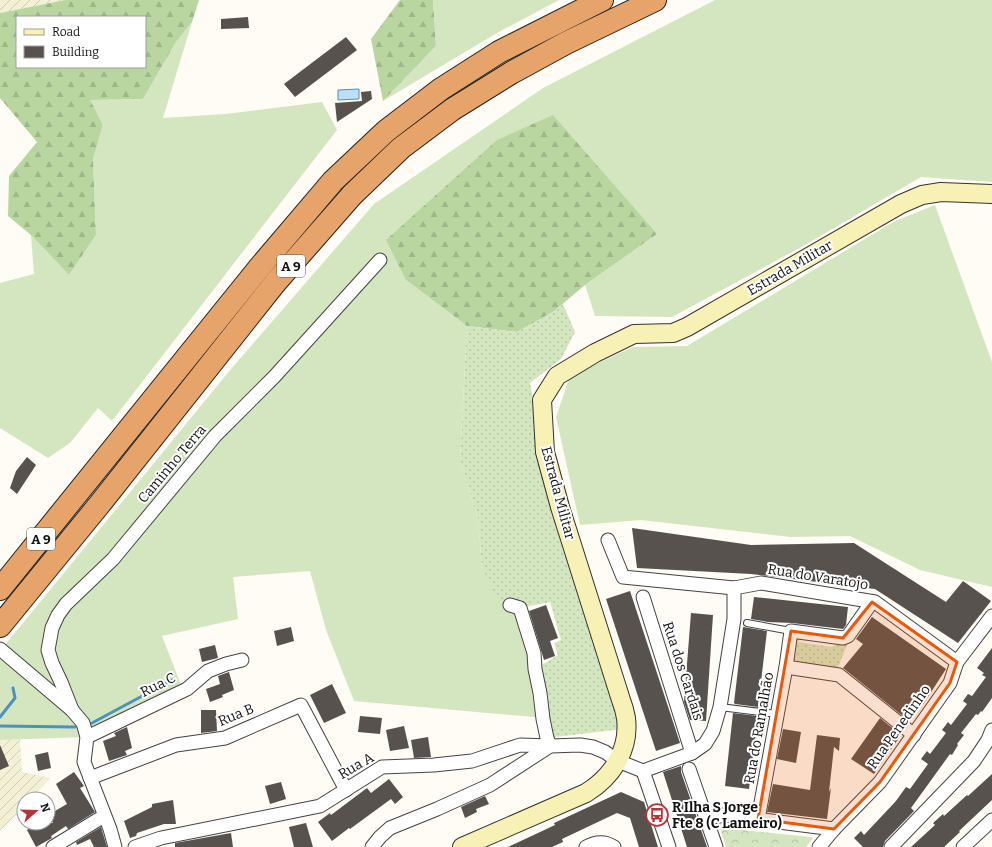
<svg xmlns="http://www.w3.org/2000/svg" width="992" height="847" font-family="Bitter,serif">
<defs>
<pattern id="farmland-furrows" width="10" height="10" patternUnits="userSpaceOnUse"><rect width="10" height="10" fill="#f3f0d6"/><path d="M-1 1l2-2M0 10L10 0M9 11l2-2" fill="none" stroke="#cfcdb7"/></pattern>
<pattern id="forest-firs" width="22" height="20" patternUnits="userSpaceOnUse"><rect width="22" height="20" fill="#b9d6a1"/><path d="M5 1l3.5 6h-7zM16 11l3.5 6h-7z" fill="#9eb78a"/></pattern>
<pattern id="park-crowns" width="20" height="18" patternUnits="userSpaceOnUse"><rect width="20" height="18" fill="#d4e6c0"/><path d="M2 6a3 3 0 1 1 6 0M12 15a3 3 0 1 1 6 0" fill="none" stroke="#b5c4a4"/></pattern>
<pattern id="garden-dots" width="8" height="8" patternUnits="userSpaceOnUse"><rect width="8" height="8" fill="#d4e6c0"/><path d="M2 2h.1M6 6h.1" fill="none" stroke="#b5c4a4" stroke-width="1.8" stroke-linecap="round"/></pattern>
</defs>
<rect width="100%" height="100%" fill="#fefcf5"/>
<g fill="url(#farmland-furrows)">
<polygon points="0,0 65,0 0,13"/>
<polygon points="20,739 22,772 51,778 31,799 24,799 24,806 0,831 0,740"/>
</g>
<g fill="#d4e6c0">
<polygon points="433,0 559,0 497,33 383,101 436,46"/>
<polygon points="715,0 992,0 992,182 921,177 805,245 672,317 595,316 585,285 657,234 406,280 467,326 460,461 478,519 482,567 510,605 531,643 543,719 533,717 354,701 326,630 310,571 233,577 238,619 162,636 185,695 87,737 0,740 0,651 231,369 374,204 543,88"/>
<polygon points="192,22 163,118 225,114 322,102 337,130 112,421 98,408 70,443 48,458 0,428 0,283 34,274 31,235 69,275 96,235 93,159 103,125 89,100 143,99 176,42"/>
<polygon points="935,205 992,362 992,587 920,570 850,536 791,537 641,520 580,525 556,417 570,376 633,347 687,346 895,221"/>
</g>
<g fill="url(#forest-firs)" fill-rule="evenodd">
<path d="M65 0H199L192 22 176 42 143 99 90 100 103 125 93 159 96 235 69 275 31 235 8 216 9 176 37 142 0 98V13ZM17 17H145V67H17Z"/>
<polygon points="400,0 433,0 436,46 383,101 371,39"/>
<polygon points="553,115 657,234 585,285 553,312 517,332 467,326 406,280 386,240 497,140"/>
</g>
<polygon fill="url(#park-crowns)" points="718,819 730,820 733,829 811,837 813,838 806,847 726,847 719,825 716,824"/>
<g fill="url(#garden-dots)">
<polygon points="563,304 575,332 561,359 530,383 551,497 623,729 547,738 535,669 558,655 554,643 561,640 550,602 520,608 499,603 482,567 478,519 460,461 467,326 517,332 553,312"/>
<polygon points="803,637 798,642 832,647 840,641 849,640 837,670 791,662 794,638"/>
</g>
<polygon fill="#bedef1" stroke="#4c92c1" points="359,89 359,99 338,100 338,90"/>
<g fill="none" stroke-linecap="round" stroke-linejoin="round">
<g stroke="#4c92c1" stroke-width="3">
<polyline points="0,717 15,698 13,688"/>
<polyline points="92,723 172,680"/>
<polyline points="0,726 75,727"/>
</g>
</g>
<g fill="#58524e">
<polygon points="248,17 249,28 221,29 221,19"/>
<polygon points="346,37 357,50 295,97 284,84"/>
<polygon points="371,91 372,99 337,122 335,103 362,101 361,92"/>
<polygon points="27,457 36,465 17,494 10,488 16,471"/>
<polygon points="632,528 751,545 854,543 946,602 963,581 991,601 958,643 875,589 751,574 637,568"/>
<polygon points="630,591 680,743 656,751 606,599"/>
<polygon points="754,597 848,607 846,625 843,629 792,623 768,622 751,619"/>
<polygon points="546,605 558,638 550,641 555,656 544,660 529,611"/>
<polygon points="691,613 713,615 706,721 690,720 684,702"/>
<polygon points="872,617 946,669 924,703 909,721 843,668 863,644 856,639"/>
<polygon points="291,627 294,641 277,646 274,631"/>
<polygon points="743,627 767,631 758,707 735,704 734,703"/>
<polygon points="215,645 218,658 202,662 199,649"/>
<polygon points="992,648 992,698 982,712 981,711 978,715 976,714 961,733 964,735 957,744 958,745 952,755 950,754 911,808 914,811 885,841 883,847 863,847 854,838 861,831 864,835 896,801 906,787 910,789 928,764 921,759 927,751 930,754 946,733 942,730 948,722 951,725 967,704 963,701 968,694 972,696 986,677 982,675 984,673 977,668"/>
<polygon points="229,672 234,690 222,695 223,697 210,702 206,689 220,684 218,676"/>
<polygon points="332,684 346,713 324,723 310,695"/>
<polygon points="201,710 216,710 217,731 201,733"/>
<polygon points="733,713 758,716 749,789 725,786"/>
<polygon points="360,716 382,718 380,734 358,732"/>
<polygon points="880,718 901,735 874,774 851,759"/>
<polygon points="404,726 409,748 390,751 386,730"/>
<polygon points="127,727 132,748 125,751 127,755 109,761 103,741 116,736 114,733"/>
<polygon points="783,729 801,732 796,763 777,759"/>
<polygon points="817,735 840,738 839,751 834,747 829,792 831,788 827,819 767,812 773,784 810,790"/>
<polygon points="428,737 431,757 414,758 411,740"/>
<polygon points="0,745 9,766 0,770"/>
<polygon points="48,752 51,768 38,771 35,755"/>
<polygon points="681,766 681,772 707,847 687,847 663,772"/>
<polygon points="74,772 84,786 80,788 95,812 68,829 66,826 51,836 52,838 36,847 27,830 39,823 53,823 48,815 67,804 56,784"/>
<polygon points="992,774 992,800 959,831 960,832 944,847 911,847 935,825 933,823 943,814 944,816 967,795 968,796"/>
<polygon points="389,779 403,797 395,804 391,799 350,829 349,828 332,841 318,822 330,813 331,815 367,788 371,793"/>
<polygon points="281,782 286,799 270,804 265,786"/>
<polygon points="621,792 644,802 658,847 639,847 630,818 617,813 562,839 563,842 552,847 508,847 555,825 554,823"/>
<polygon points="485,796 489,804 476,809 477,812 465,818 461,807"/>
<polygon points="173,800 176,824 164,824 137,833 136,836 130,838 124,821 152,807 152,804"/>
<polygon points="306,823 313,847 294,847 289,827"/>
<polygon points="101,827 107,847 94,847 90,839 77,845 76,842"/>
<polygon points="231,833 233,847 175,847 175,843"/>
</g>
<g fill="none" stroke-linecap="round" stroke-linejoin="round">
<g stroke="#434343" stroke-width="8">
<g id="lane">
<polyline points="747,623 791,631"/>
<polyline points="720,707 777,714"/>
</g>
</g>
<g stroke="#434343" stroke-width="15">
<g id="street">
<polyline points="608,540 623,577 734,588 761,583 875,602 957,662"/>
<polyline points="643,597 692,753"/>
<polyline points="0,649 72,710 83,723 87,737 84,762 110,829 115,847"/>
<polyline points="786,667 839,675 914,735"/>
<polyline points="72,710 61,682 52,663 48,650 52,628 58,615 66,604 113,559 215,436 274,377 380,260"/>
<polyline points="87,737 187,689 208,671 226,664 242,660"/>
<polyline points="689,769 706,818"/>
<polyline points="643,771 692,753 705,744 713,731 720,707 734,619 734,588"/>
<polyline points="90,778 176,745 225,738 301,705 346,790"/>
<polyline points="758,819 786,667 791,631 843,638 848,636 872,602"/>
<polyline points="53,847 104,816"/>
<polyline points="135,847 161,838 320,806 382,767 434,765 472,761 520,745 550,746 580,745 593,747 605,752 618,761 643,771 669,847"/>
<polyline points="372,847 380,837 390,828 437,809 490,785 550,746 547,738 543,719 540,693 535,669 534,653 520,608 510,605"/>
<path d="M586 847C595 842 605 841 614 847"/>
<polyline points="716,847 706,818 724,815 834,829"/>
<polyline points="819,847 834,829 880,782 950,683 957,662 992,616"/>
<polyline points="891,847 974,761 988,740 992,730"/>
<polyline points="963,847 992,820"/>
</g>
</g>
<g stroke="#323232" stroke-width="20">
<path id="secondary" d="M462 847 586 793C612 777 630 750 626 718 625 712 623 705 621 700L560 507 545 452 542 400 557 376 595 353 634 334 673 333 687 327 901 204 922 195 941 192 992 194"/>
</g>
<g stroke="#212121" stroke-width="24">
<g id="highway">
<polyline points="0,589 259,268 333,181 386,131 441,89 499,52 602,0"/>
<polyline points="0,626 99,505 275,283 352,195 401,148 453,109 511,73 566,43 655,0"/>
</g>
</g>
<use href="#lane" stroke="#fff" stroke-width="6"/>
<use href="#street" stroke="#fff" stroke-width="13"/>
<use href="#secondary" stroke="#f8f1b6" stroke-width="18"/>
<use href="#highway" stroke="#e7a46a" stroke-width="22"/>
</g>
<path fill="#e8590c" fill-opacity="0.2" stroke="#e8590c" stroke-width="3" stroke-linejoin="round" d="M872 602 957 662 950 683 880 782 834 829 758 819 791 631 843 638Z"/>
<defs>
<g id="bus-ring" transform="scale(1.15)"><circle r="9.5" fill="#fff" stroke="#b4343a" stroke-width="1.5"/><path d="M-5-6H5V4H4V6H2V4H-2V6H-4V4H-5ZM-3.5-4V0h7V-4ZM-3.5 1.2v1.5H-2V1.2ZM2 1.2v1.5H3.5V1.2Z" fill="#b4343a"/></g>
</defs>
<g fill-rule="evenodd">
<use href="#bus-ring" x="657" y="815"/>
</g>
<g text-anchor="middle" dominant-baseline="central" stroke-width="4" stroke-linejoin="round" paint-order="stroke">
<g fill="#fff" stroke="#585858" stroke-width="1">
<rect x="277" y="255" width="28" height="22" rx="3"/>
<rect x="27" y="528" width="28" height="22" rx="3"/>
</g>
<g font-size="13" font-weight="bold" fill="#101010">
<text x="291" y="266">A 9</text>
<text x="41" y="539">A 9</text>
</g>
<g font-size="14" fill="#101010" stroke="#fff">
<text transform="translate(790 268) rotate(-30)">Estrada Militar</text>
<text transform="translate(172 464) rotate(-50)">Caminho Terra</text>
<text transform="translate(558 493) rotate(75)">Estrada Militar</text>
<text transform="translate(818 577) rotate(9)">Rua do Varatojo</text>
<text transform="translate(683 671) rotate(72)">Rua dos Cardais</text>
<text transform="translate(158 685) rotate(-26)">Rua C</text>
<text transform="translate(236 715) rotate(-22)">Rua B</text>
<text transform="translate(899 727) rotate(-55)">Rua Penedinho</text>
<text transform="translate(759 728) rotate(-80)">Rua do Ramalhão</text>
<text transform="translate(356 766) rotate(-30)">Rua A</text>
</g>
<g font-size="14" font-weight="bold" fill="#101010" stroke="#fff" text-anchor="start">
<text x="672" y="807">R Ilha S Jorge<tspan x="672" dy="16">Fte 8 (C Lameiro)</tspan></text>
</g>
</g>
<rect x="16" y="16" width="130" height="52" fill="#ffffff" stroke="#9f9f9f"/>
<rect x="24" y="29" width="20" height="6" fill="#f8f1b6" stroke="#9f9f9f"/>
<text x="52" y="36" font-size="12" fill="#101010">Road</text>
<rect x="24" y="46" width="20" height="12" fill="#58524e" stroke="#9f9f9f"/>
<text x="52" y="56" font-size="12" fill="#101010">Building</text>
<g transform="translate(36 811) rotate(70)"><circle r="19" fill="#ffffff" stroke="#9f9f9f"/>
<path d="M0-3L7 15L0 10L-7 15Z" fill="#b4343a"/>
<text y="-6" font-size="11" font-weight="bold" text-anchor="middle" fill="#101010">N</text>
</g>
</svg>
